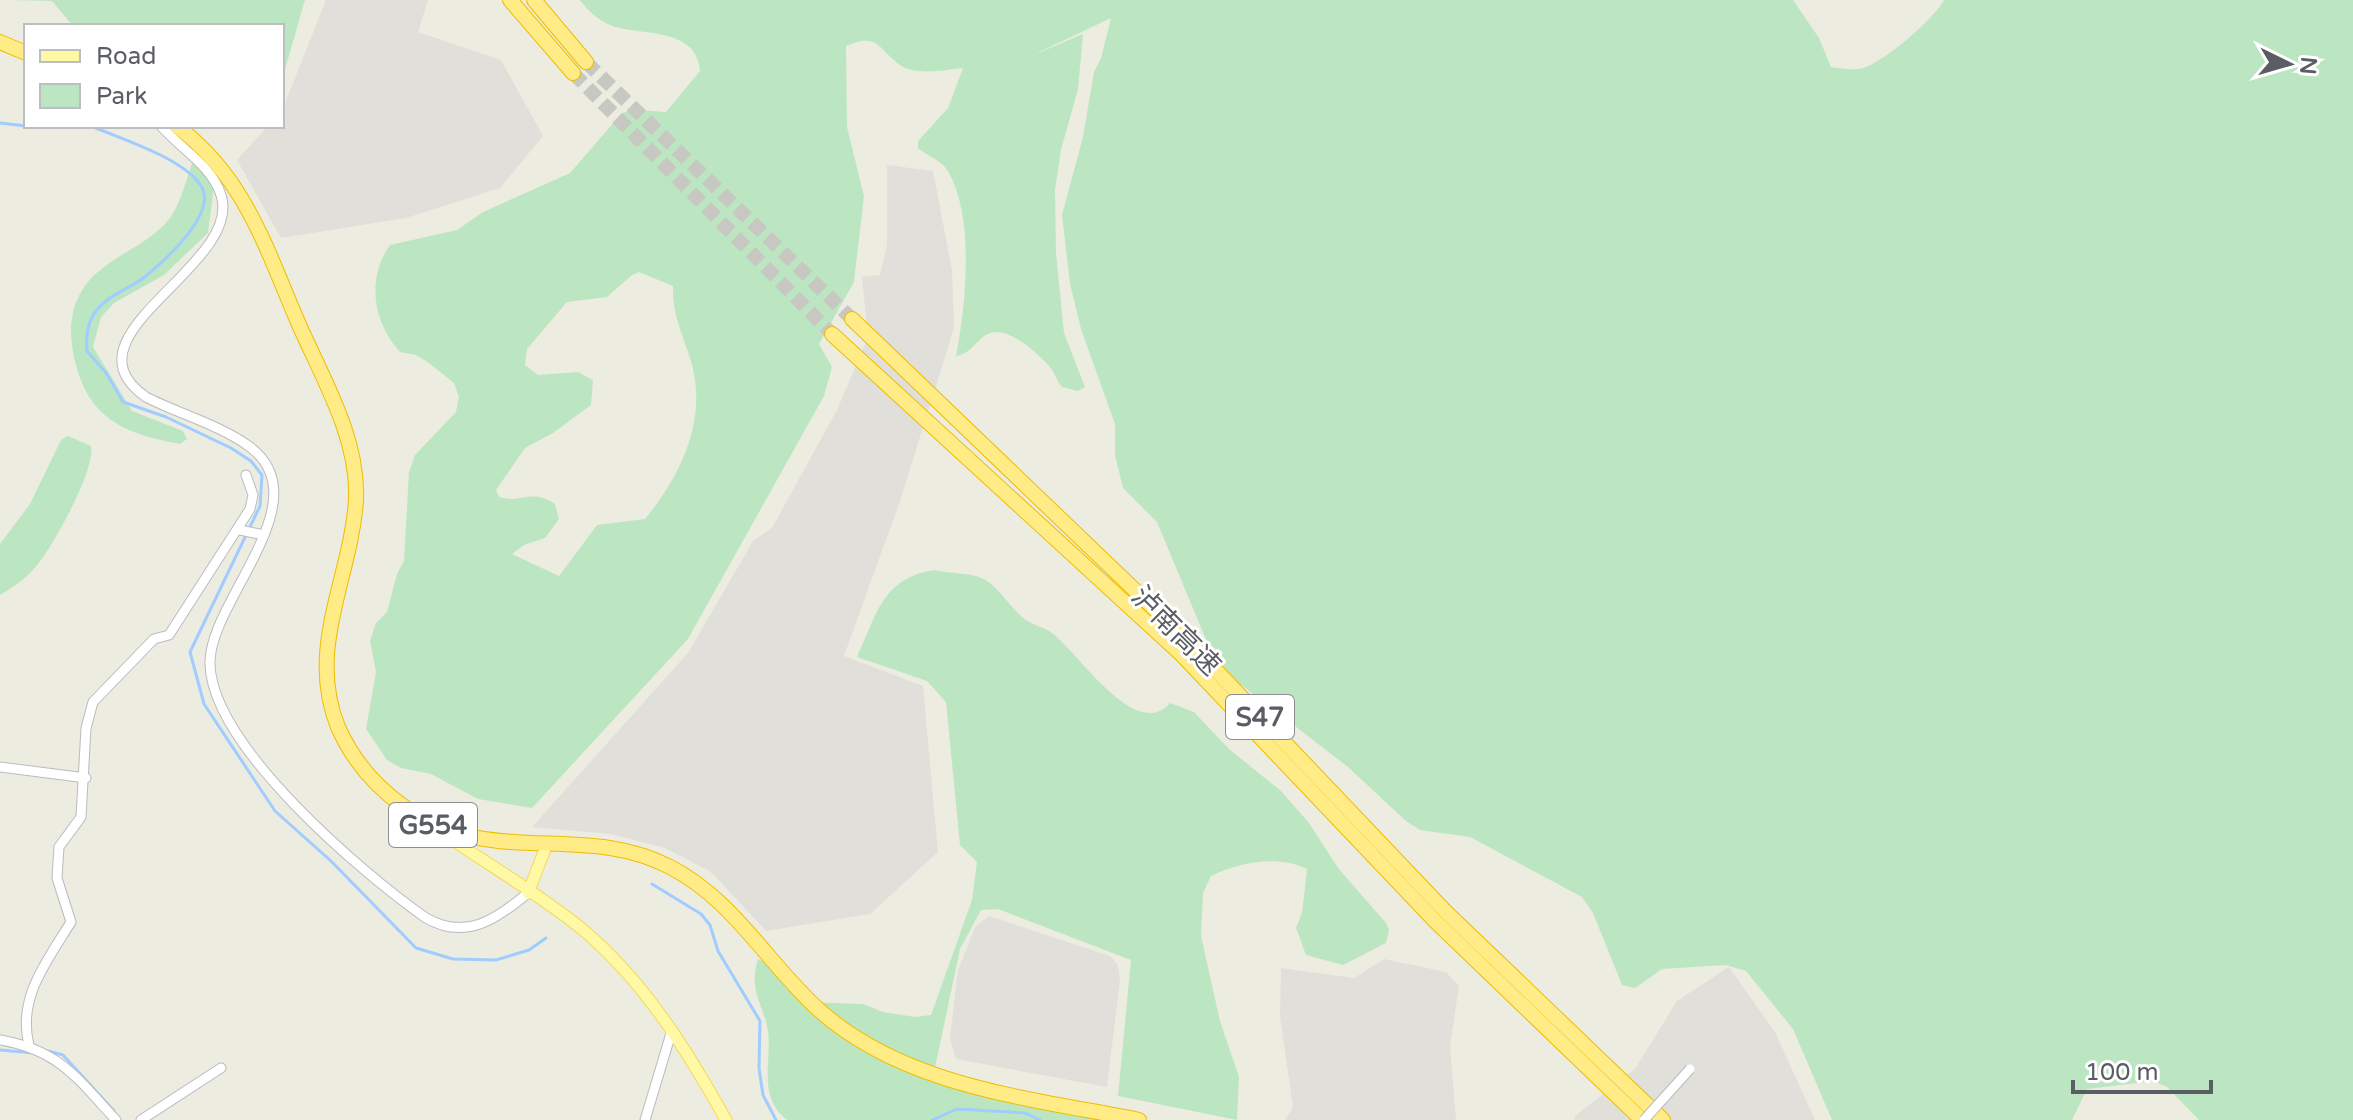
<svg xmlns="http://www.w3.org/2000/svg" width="2353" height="1120" font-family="'Varela Round','Noto Sans SC',sans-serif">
<rect width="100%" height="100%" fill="#edece1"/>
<g fill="#e1dfd9">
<polygon points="326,0 428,0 418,32 501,60 543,136 500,188 406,218 281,238 237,160 268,126 282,126 282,111"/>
<polygon points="887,165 933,171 952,270 954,328 899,504 844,656 923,686 938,852 870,914 766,931 711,872 665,848 610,834 532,827 688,653 753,541 772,528 837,410 868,337 862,277 880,275 887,244"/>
<polygon points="989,916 1110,956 1118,965 1120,981 1107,1087 956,1059 950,1039 958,970 975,927"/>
<polygon points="1384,959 1446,972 1459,986 1450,1046 1456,1120 1285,1120 1293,1107 1280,1017 1281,968 1354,978"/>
<polygon points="1729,967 1775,1032 1815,1120 1574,1120 1575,1116 1635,1069 1677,1001"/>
</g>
<g fill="#bce6c1" fill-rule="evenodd">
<polygon points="10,0 305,0 282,80 282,26 73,26 52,1"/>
<path d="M580 0H1793L1819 38 1831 67C1840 68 1854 71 1863 68 1884 62 1934 19 1944 0H2353V1120H2199L2167 1087 2153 1081 2087 1089 2072 1120H1832L1793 1029 1746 971 1726 965 1662 969 1635 988 1622 985 1593 913 1582 897 1470 837 1420 830 1406 821 1348 767 1217 666 1157 522 1123 488 1115 455V424L1081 329 1070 284 1062 215 1083 137 1094 72 1101 58 1111 18 1031 56 1083 34 1078 89 1061 150 1055 190 1056 253 1064 333 1085 387 1078 391 1062 387C1056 381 1056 373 1049 366 1037 353 1005 322 986 335 975 342 970 354 956 356 966 304 975 218 948 171 942 161 928 156 918 148V141L948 108 963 68C945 70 916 76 900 65 877 48 879 32 846 46L847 127 864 196 854 282 819 344 832 367 824 396 688 639 532 808 478 799 431 774 401 768 387 760 366 729 376 672 370 641 376 623 387 612 397 574 404 561 409 472 415 455 456 412 459 397 454 383 429 363 416 355 400 352C373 322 366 279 390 245L457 230 483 212 570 173 622 113 638 110 666 112 700 71C697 30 650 35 620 28 604 25 589 13 580 0ZM639 272 673 286C672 314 682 333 690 358 709 417 682 474 645 519L597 525 559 576 512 554 524 545 545 538 559 519 555 504C530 488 522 504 499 497L496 490 525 448 553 433 591 405 593 380 578 372 538 375 525 365 527 349 567 302 607 297 632 275Z"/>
<path d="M194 158 214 186 208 233 164 275 114 303 101 317 93 347 132 411 183 431 187 439 180 444C138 436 100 426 82 383 67 345 63 301 99 271 119 254 145 244 164 225 180 210 186 179 194 158Z"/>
<path d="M68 436 91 446C96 469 54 544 38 564 28 577 14 587 0 595V544L30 504 61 440Z"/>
<path d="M934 570C949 574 975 572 987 581 1002 591 1011 609 1026 620 1035 626 1044 627 1052 633 1078 652 1136 743 1170 703L1194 712 1229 749 1281 791 1309 823 1338 868 1386 923 1389 930 1386 943 1343 965 1306 955 1296 928 1302 913 1307 869C1277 855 1241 862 1211 876L1203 893 1201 936 1220 1021 1239 1077 1237 1120 1118 1096 1131 960 998 909 981 910 960 949 933 1077 1118 1120H787C757 1097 772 1061 768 1031 763 1002 748 991 758 959L765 962 786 988 803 1002 863 1004 883 1012 915 1017 931 1015 972 900 977 862 960 845 946 702 927 681 857 657C877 615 881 579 934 570Z"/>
</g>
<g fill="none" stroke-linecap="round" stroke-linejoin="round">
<g stroke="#a0ccff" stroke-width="3">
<polyline points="0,123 26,126"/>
<polyline points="30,126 44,126"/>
<path d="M91 126C122 139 179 157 199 183 222 210 165 260 146 276 130 289 109 294 96 311 87 323 86 336 87 351L107 374 123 402 166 417 231 448 251 461 262 475 260 506 190 652 204 704 275 811 331 861 416 948 453 959 496 960 529 950 546 938"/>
<polyline points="652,884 701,914 710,925 718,951 760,1021 759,1068 763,1095 776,1120"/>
<polyline points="40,1049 63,1055 114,1111"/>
<polyline points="0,1050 34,1053"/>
<polyline points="932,1120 957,1109 1025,1113 1040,1120"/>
</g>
<g stroke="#c8c8c2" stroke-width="14" stroke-dasharray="14 7" stroke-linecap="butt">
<polyline points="586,62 852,319"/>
<polyline points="573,73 832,334"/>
</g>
<g stroke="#b9bbc1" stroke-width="11">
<g id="minor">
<path d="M161 126C180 148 212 166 221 195 244 266 57 335 146 397 179 414 220 425 250 447 322 501 208 602 210 664 212 746 362 873 426 918 466 941 497 919 528 893"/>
<polyline points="240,530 264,535"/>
<polyline points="0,767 86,778"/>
<path d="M0 1040C59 1050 77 1078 116 1120"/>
<path d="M29 1045C17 998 47 961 71 922L57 878 59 847 81 817 86 728 93 702 154 639 169 635 250 509 253 495 246 475"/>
<polyline points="141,1120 221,1068"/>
<polyline points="645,1120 672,1030"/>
</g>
</g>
<g stroke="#f6d852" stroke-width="13">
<g id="major">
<path d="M435 828C482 861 538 893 582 929 644 981 687 1050 726 1120"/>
<polyline points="528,893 547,844"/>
</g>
</g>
<g stroke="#efbc00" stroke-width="16">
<g id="highway">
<polyline points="510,0 573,73"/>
<polyline points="534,0 586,62"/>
<polyline points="0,42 26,53"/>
<path d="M177 126C200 144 220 165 236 190 262 230 278 276 297 320 321 376 359 437 356 500 351 578 306 648 338 727 352 759 375 786 403 806 490 870 582 821 670 867 733 899 768 964 819 1010 905 1087 1030 1098 1139 1120"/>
<polyline points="852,319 1190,643 1445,911 1663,1120"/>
<polyline points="832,334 1180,653 1435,921 1642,1120"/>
</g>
</g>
<use href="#minor" stroke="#fff" stroke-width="9"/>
<use href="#major" stroke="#fff9a5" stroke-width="11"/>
<use href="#highway" stroke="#ffec87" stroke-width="14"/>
<g stroke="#b9bbc1" stroke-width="11" stroke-linecap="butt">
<polyline id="minor-bridge" points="1644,1120 1690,1069"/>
</g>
<use href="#minor-bridge" stroke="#fff" stroke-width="9"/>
</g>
<g text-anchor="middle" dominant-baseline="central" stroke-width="6" stroke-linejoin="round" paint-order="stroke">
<g fill="#fff" stroke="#8c8e92" stroke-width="2">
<rect x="1226" y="695" width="68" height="44" rx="6"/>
<rect x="389" y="803" width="88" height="44" rx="6"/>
</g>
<g font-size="26" font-weight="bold" fill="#5a5d63">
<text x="1260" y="717">S47</text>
<text x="433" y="825">G554</text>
</g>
<g font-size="28" fill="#5a5d63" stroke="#fff">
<text transform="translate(1176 631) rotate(45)">泸南高速</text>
</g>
</g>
<rect x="24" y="24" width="260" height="104" fill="#ffffff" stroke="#bdbec1" stroke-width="2"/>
<rect x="40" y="50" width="40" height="12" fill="#fff9a5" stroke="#bdbec1" stroke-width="2"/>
<text x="96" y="64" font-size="24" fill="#5a5d63">Road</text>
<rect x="40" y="84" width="40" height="24" fill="#bce6c1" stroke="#bdbec1" stroke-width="2"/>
<text x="96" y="104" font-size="24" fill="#5a5d63">Park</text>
<g transform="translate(2289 64) rotate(95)" stroke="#ffffff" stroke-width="6" paint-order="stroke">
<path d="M0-6L14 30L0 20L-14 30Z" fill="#5a5d63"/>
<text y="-12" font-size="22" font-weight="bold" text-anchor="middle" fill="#5a5d63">N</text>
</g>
<path d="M2073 1080v12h138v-12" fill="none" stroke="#5a5d63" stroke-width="4"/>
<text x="2085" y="1080" font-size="24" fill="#5a5d63" stroke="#ffffff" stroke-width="6" paint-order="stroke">100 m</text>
</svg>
